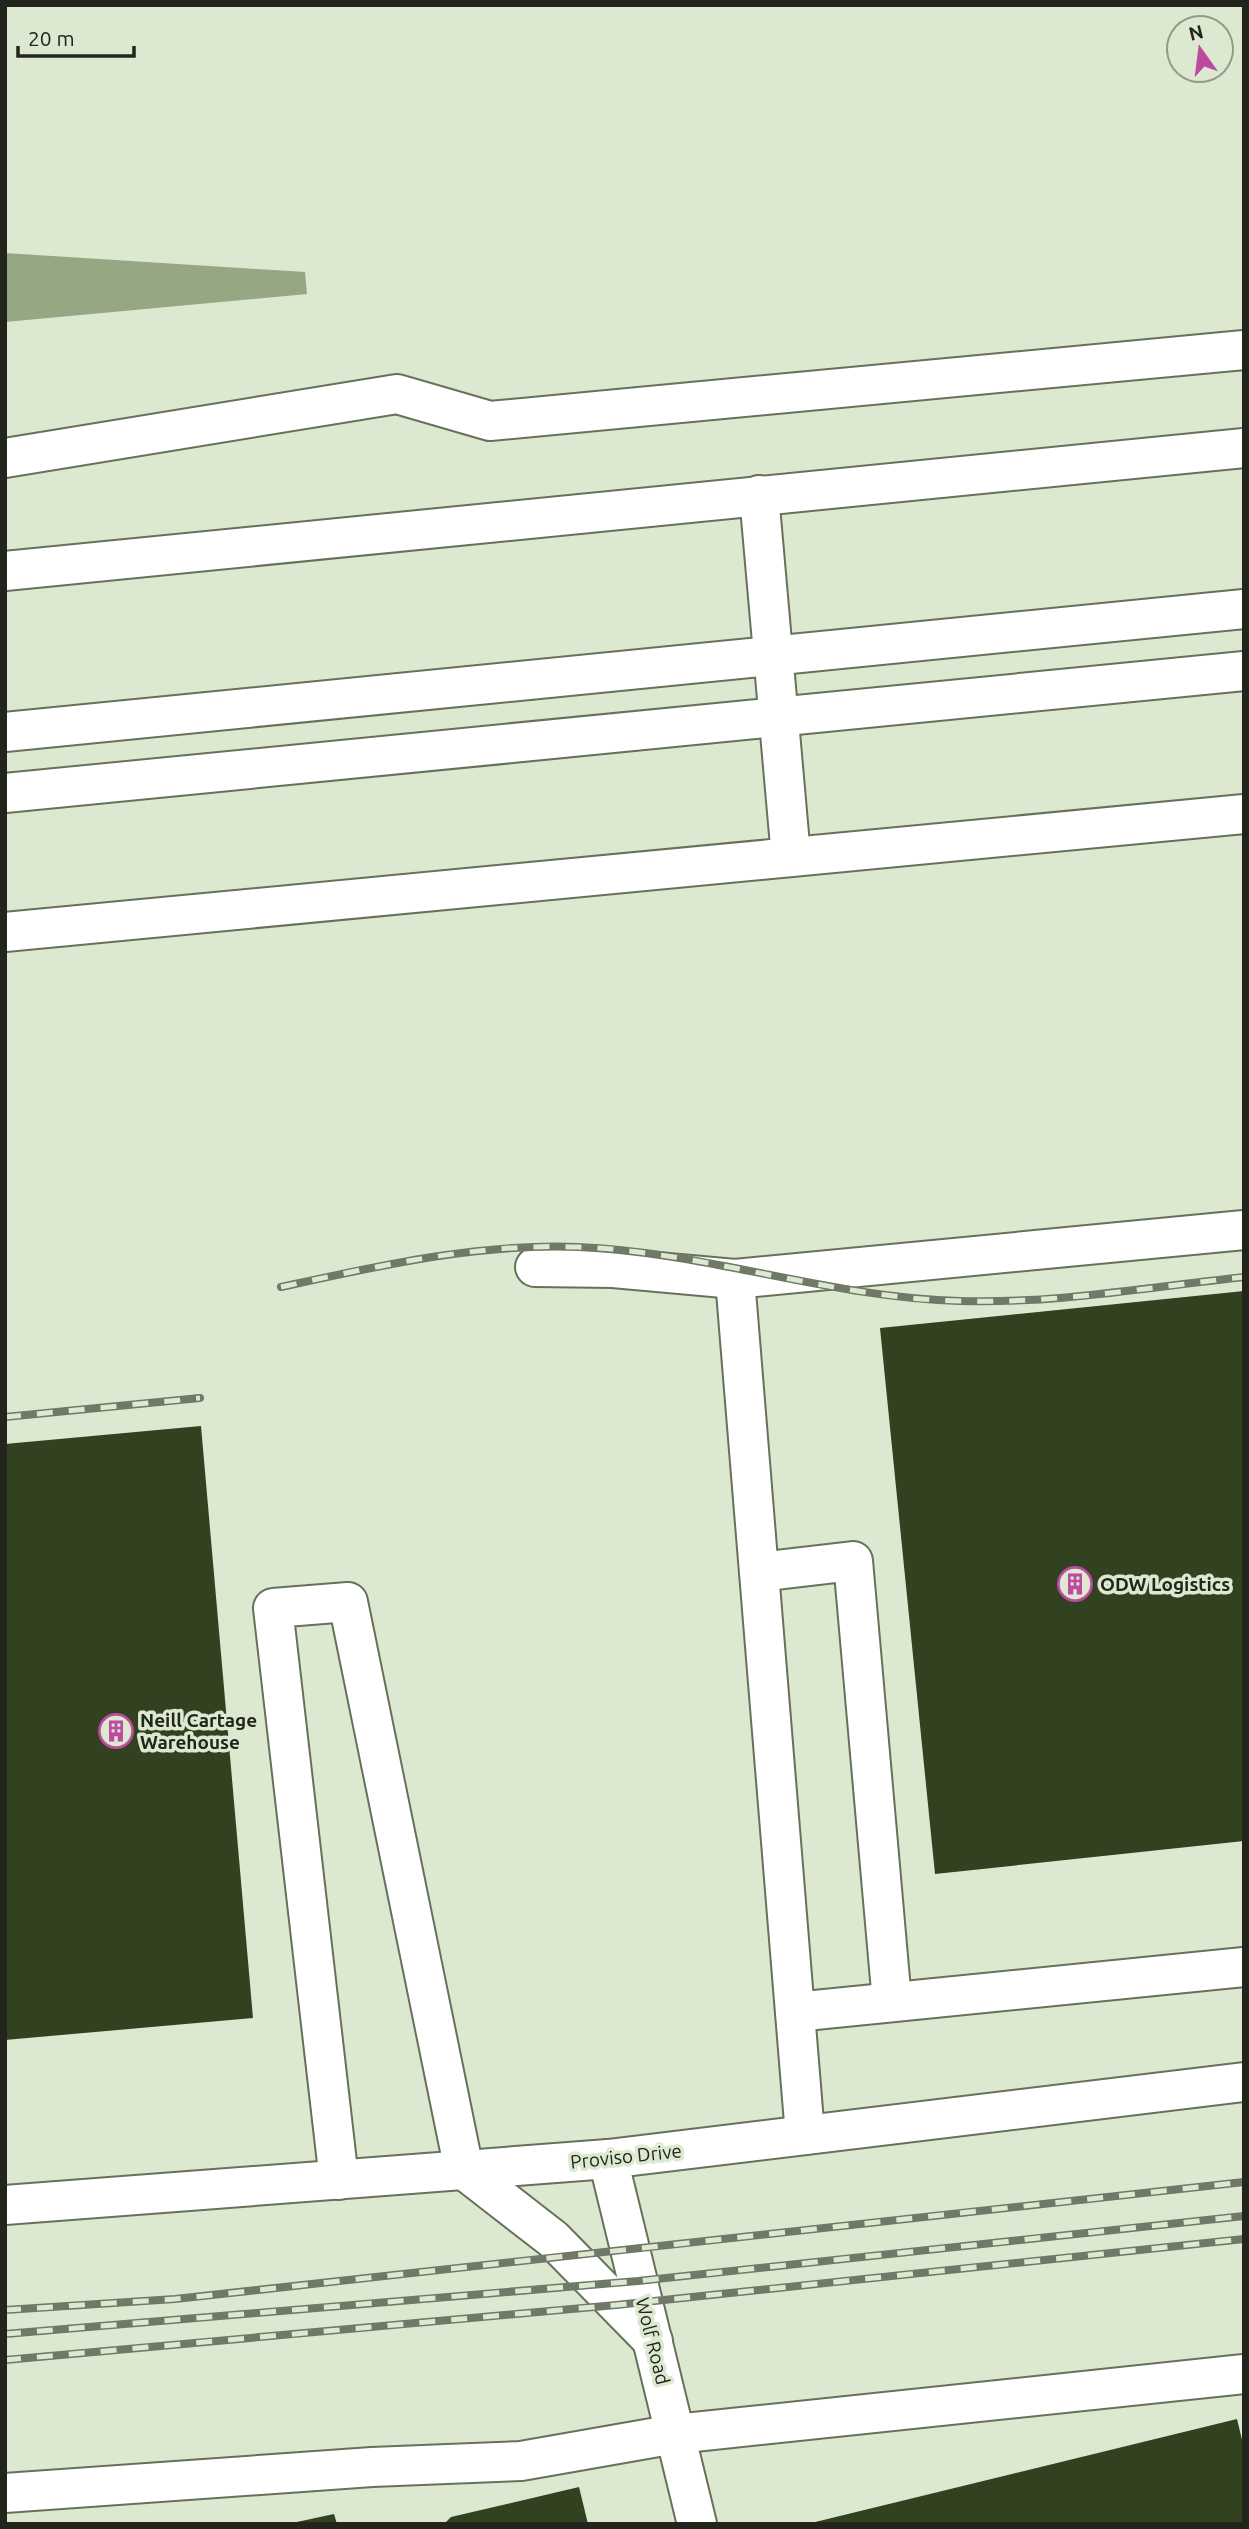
<svg xmlns="http://www.w3.org/2000/svg" width="1249" height="2529" font-family="Ubuntu,sans-serif">
<rect width="100%" height="100%" fill="#dce9d0"/>
<polygon fill="#95a783" points="5,253 305,272 307,294 5,322"/>
<g fill="#324120">
<polygon points="1244,1291 1244,1841 935,1874 880,1328"/>
<polygon points="201,1426 253,2018 5,2040 5,1444"/>
<polygon points="1237,2419 1244,2448 1244,2524 807,2524"/>
<polygon points="579,2487 588,2524 444,2524 451,2517"/>
<polygon points="334,2514 337,2524 292,2524 292,2523"/>
</g>
<g fill="none" stroke-linecap="round" stroke-linejoin="round">
<g stroke="#66715b" stroke-width="42">
<g id="minor">
<polyline points="5,458 397,394 490,421 1244,350"/>
<polyline points="759,495 791,857"/>
<polyline points="5,571 1244,448"/>
<polyline points="5,732 1244,609"/>
<polyline points="5,793 1244,671"/>
<polyline points="5,932 1244,814"/>
<polyline points="535,1267 613,1268 735,1279"/>
<polyline points="759,1572 853,1561 892,2002"/>
<polyline points="795,2012 1244,1967"/>
<polyline points="805,2135 735,1279 1244,1230"/>
<polyline points="608,2159 697,2524"/>
<polyline points="339,2180 273,1608 348,1602 464,2170 553,2239 653,2341"/>
<polyline points="5,2205 608,2159 1244,2082"/>
<polyline points="5,2493 372,2467 521,2461 675,2434 1244,2374"/>
</g>
</g>
<use href="#minor" stroke="#fff" stroke-width="38"/>
<g stroke="#707868" stroke-width="8">
<g id="rail">
<path d="M281 1287C378 1266 478 1243 578 1247 707 1252 831 1298 960 1301 1054 1304 1150 1287 1244 1277"/>
<polyline points="5,1417 200,1398"/>
<polyline points="5,2310 175,2299 1244,2182"/>
<polyline points="5,2334 638,2281 1244,2216"/>
<polyline points="5,2360 616,2305 1244,2239"/>
</g>
</g>
<use href="#rail" stroke="#dce9d0" stroke-width="5" stroke-dasharray="16" stroke-linecap="butt"/>
</g>
<defs>
<g id="building-ring" transform="scale(1.75)"><circle r="9.5" fill="#dce9d0" stroke="#be49a0" stroke-width="1.5"/><path d="M-4-6H4V6H1V3H-1V6H-4ZM-2.5-4.3h1.7v1.8h-1.7ZM.8-4.3h1.7v1.8H.8ZM-2.5-1h1.7V.8h-1.7ZM.8-1h1.7V.8H.8Z" fill="#be49a0"/></g>
</defs>
<g fill-rule="evenodd">
<use href="#building-ring" x="1075" y="1584"/>
<use href="#building-ring" x="116" y="1731"/>
</g>
<g text-anchor="middle" dominant-baseline="central" stroke-width="7" stroke-linejoin="round" paint-order="stroke">
<g font-size="19" font-weight="bold" fill="#21251c" stroke="#dce9d0" text-anchor="start">
<text x="1100" y="1584">ODW Logistics</text>
<text x="140" y="1720">Neill Cartage<tspan x="140" dy="22">Warehouse</tspan></text>
</g>
<g font-size="19" fill="#21251c" stroke="#dce9d0">
<text transform="translate(626 2156) rotate(-6)">Proviso Drive</text>
<text transform="translate(653 2341) rotate(76)">Wolf Road</text>
</g>
</g>
<rect width="1249" height="2529" fill="none" stroke="#21251c" stroke-width="14"/>
<g transform="translate(1200 49) rotate(346)"><circle r="33" fill="#dce9d0" stroke="#919b88" stroke-width="2"/>
<path d="M0-5L12 26L0 18L-12 26Z" fill="#be49a0"/>
<text y="-10" font-size="19" font-weight="bold" text-anchor="middle" fill="#21251c">N</text>
</g>
<path d="M18 46v10h116v-10" fill="none" stroke="#21251c" stroke-width="3.5"/>
<text x="28" y="46" font-size="21" fill="#21251c" stroke="#dce9d0" stroke-width="5" paint-order="stroke">20 m</text>
</svg>
